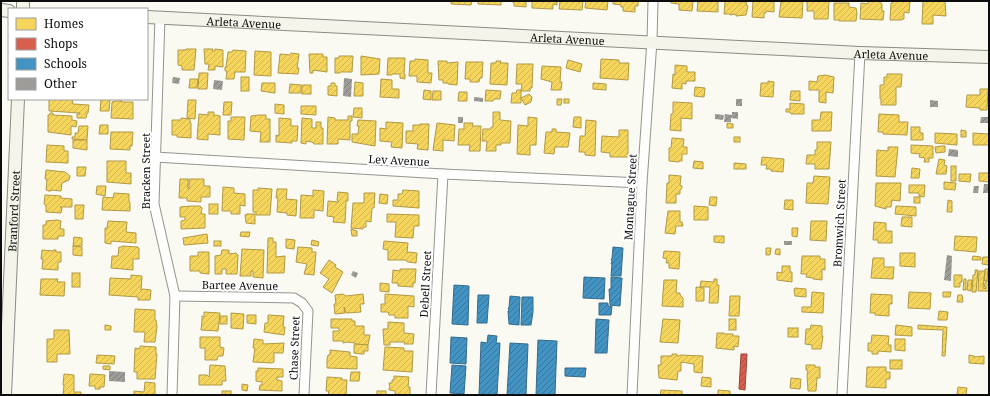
<svg xmlns="http://www.w3.org/2000/svg" width="990" height="396" font-family="'Noto Serif',serif">
<defs>
<pattern id="homes-hatch" width="6" height="6" patternUnits="userSpaceOnUse"><rect width="6" height="6" fill="#f6d55c"/><path d="M-1 1l2-2M0 6l6-6M5 7l2-2" fill="none" stroke="#d2b64f"/></pattern>
<pattern id="shops-hatch" width="6" height="6" patternUnits="userSpaceOnUse"><rect width="6" height="6" fill="#d6604d"/><path d="M-1 1l2-2M0 6l6-6M5 7l2-2" fill="none" stroke="#ac4e3e"/></pattern>
<pattern id="schools-hatch" width="6" height="6" patternUnits="userSpaceOnUse"><rect width="6" height="6" fill="#4393c3"/><path d="M-1 1l2-2M0 6l6-6M5 7l2-2" fill="none" stroke="#36769d"/></pattern>
<pattern id="building-hatch" width="6" height="6" patternUnits="userSpaceOnUse"><rect width="6" height="6" fill="#9d9c98"/><path d="M-1 1l2-2M0 6l6-6M5 7l2-2" fill="none" stroke="#7e7e7a"/></pattern>
</defs>
<rect width="100%" height="100%" fill="#fafaf2"/>
<g fill="url(#homes-hatch)" stroke="#b09944">
<polygon points="451,1 472,1 471,5 451,4"/>
<polygon points="478,1 501,1 501,5 478,4"/>
<polygon points="512,1 526,1 526,7 514,6 514,2 512,2"/>
<polygon points="532,1 557,1 557,5 553,4 553,9 532,8"/>
<polygon points="560,1 583,1 582,10 559,9"/>
<polygon points="586,1 608,1 607,10 585,8"/>
<polygon points="613,1 638,1 638,6 635,6 635,12 623,11 623,7 621,7 621,5 613,4"/>
<polygon points="671,1 693,1 692,11 679,10 679,4 671,3"/>
<polygon points="698,1 718,1 718,12 697,11"/>
<polygon points="725,1 746,2 747,6 748,6 746,15 736,16 736,14 730,15 730,14 724,14"/>
<polygon points="753,1 774,1 774,12 766,11 766,13 764,13 764,18 752,17"/>
<polygon points="781,1 803,1 802,18 779,17"/>
<polygon points="807,1 829,1 828,19 814,19 814,11 807,11"/>
<polygon points="868,1 881,1 881,4 882,4 882,11 884,11 883,20 860,19 861,3 868,4"/>
<polygon points="893,1 910,1 909,13 904,12 904,19 902,19 902,20 890,20 891,3 893,3"/>
<polygon points="923,1 945,1 946,16 933,15 933,24 922,24"/>
<polygon points="834,3 849,3 849,7 856,8 857,13 856,21 839,21 839,20 834,20"/>
<polygon points="186,49 196,49 194,70 182,70 182,66 178,65 178,50 186,50"/>
<polygon points="204,49 213,49 212,51 215,51 215,49 223,50 223,67 215,66 215,70 208,70 209,64 205,64"/>
<polygon points="233,50 246,51 245,72 235,72 234,79 226,79 227,71 225,71 225,67 226,67 228,52 232,52"/>
<polygon points="255,51 271,52 271,76 254,75"/>
<polygon points="291,53 299,54 297,68 299,68 298,74 278,73 280,54 290,55"/>
<polygon points="309,54 323,54 323,57 327,57 327,72 313,70 313,73 310,73"/>
<polygon points="339,56 353,56 352,72 340,72 340,73 335,73 335,58 339,58"/>
<polygon points="361,56 380,59 379,74 361,75"/>
<polygon points="388,58 405,58 404,74 405,74 405,79 400,78 400,74 392,74 392,75 387,75"/>
<polygon points="415,59 428,60 428,73 432,73 431,83 417,82 417,76 409,76 410,61 415,61"/>
<polygon points="601,59 619,60 619,63 629,63 628,80 600,78"/>
<polygon points="568,60 582,64 580,72 566,68"/>
<polygon points="438,61 447,61 447,63 458,62 457,85 448,84 448,83 443,83 443,80 439,80"/>
<polygon points="496,61 501,61 500,63 508,63 507,85 490,84 491,63 496,63"/>
<polygon points="466,62 483,62 482,78 480,78 479,82 470,82 470,79 465,79"/>
<polygon points="517,64 533,64 532,88 530,88 530,91 521,91 522,84 516,84"/>
<polygon points="675,65 687,66 687,72 695,72 695,81 686,81 686,84 682,83 682,89 672,88 673,74 675,75"/>
<polygon points="542,66 561,67 560,82 562,82 561,90 551,90 552,82 541,79"/>
<polygon points="199,73 208,73 207,89 198,89"/>
<polygon points="887,74 902,74 901,87 896,87 896,105 881,105 881,99 880,99 880,85 884,85 884,77 887,77"/>
<polygon points="825,75 834,77 833,93 826,92 826,103 819,102 819,90 809,90 809,81 817,82 818,76"/>
<rect x="241" y="77" width="8" height="14"/>
<polygon points="190,79 198,79 197,88 189,88"/>
<polygon points="381,79 392,80 392,89 399,89 399,98 380,97"/>
<polygon points="768,81 774,82 773,97 760,96 761,83 768,83"/>
<polygon points="355,82 363,83 363,96 354,96"/>
<polygon points="262,83 275,83 275,93 261,91"/>
<polygon points="331,83 335,83 335,86 337,86 337,96 328,95 328,86 331,86"/>
<polygon points="593,83 606,84 606,90 593,89"/>
<polygon points="290,84 301,85 301,93 289,93"/>
<rect x="302" y="85" width="9" height="9"/>
<polygon points="695,87 705,88 704,97 694,96"/>
<polygon points="980,89 988,89 987,110 980,110 980,108 966,107 967,95 980,95"/>
<polygon points="424,90 431,91 431,100 423,99"/>
<polygon points="486,90 501,91 500,99 494,99 493,101 485,101"/>
<polygon points="517,90 521,90 521,103 511,103 512,93 516,93"/>
<polygon points="433,91 441,91 441,100 432,100"/>
<polygon points="791,91 800,91 800,101 790,100"/>
<polygon points="459,92 467,92 467,101 458,101"/>
<polygon points="529,94 532,97 531,102 525,105 521,98"/>
<polygon points="49,99 72,99 73,104 89,105 88,113 87,113 86,118 77,118 77,114 80,114 80,113 49,111"/>
<polygon points="101,99 110,99 109,111 100,111"/>
<polygon points="557,99 562,99 561,105 557,105"/>
<rect x="564" y="99" width="5" height="4"/>
<polygon points="188,100 196,100 195,119 187,118"/>
<polygon points="116,101 122,101 121,102 133,102 133,119 111,118 112,102"/>
<polygon points="224,102 232,102 231,115 223,115"/>
<polygon points="673,102 692,103 692,119 681,118 681,131 670,130 671,114 673,114"/>
<polygon points="790,103 804,104 804,114 791,114 790,112 786,112 786,109 790,109"/>
<polygon points="275,104 284,105 284,114 275,113"/>
<polygon points="301,106 316,106 316,115 301,114"/>
<polygon points="354,108 362,108 362,118 353,117"/>
<polygon points="208,112 214,112 214,116 216,115 220,116 220,135 208,134 208,140 197,139 199,114 208,115"/>
<polygon points="493,112 500,112 500,120 511,121 510,143 501,143 501,145 496,145 496,151 486,151 487,141 482,141 483,129 491,129 491,127 493,127"/>
<polygon points="821,112 832,112 831,131 812,131 812,120 820,120"/>
<polygon points="50,113 53,113 53,115 72,116 72,120 77,121 76,127 71,126 71,135 48,132 48,115 50,115"/>
<polygon points="879,114 899,115 899,122 908,122 907,135 883,134 883,132 878,132"/>
<polygon points="259,115 266,115 266,119 270,119 270,142 260,142 261,132 250,131 251,116"/>
<polygon points="348,116 352,116 352,121 350,121 350,140 338,139 338,144 327,144 328,117 335,118 335,120 348,120"/>
<polygon points="231,117 245,117 244,140 228,139 228,121 231,121"/>
<polygon points="528,117 537,118 536,145 530,145 530,155 517,154 518,125 528,126"/>
<polygon points="574,117 581,117 581,128 573,127"/>
<polygon points="181,118 190,119 190,122 191,123 191,138 177,137 177,135 172,135 172,120 181,120"/>
<polygon points="279,118 291,119 291,126 298,126 297,141 292,141 292,143 276,142 276,135 279,136"/>
<polygon points="302,118 312,119 312,128 316,128 316,122 321,122 321,128 323,128 323,144 314,144 312,142 306,141 306,144 301,143"/>
<polygon points="358,120 376,121 375,146 352,142 352,134 358,134 359,126 357,126"/>
<polygon points="586,120 596,121 595,156 585,155 585,152 579,152 580,136 585,136"/>
<polygon points="386,122 403,123 402,148 391,147 392,142 380,141 380,128 386,129"/>
<polygon points="437,123 455,125 454,141 443,140 443,151 433,150"/>
<polygon points="464,123 473,123 472,126 481,126 480,151 469,151 470,145 458,145 459,129 464,129"/>
<polygon points="727,123 733,124 733,128 727,128"/>
<polygon points="420,124 429,124 428,150 417,149 418,144 406,143 406,131 413,131 413,125 420,125"/>
<polygon points="100,125 108,125 108,134 99,134"/>
<polygon points="79,126 88,126 87,140 72,139 72,137 75,137 75,133 78,133"/>
<polygon points="911,127 920,127 920,133 923,133 923,140 911,140"/>
<polygon points="552,129 556,129 556,132 570,133 568,147 555,147 554,154 544,153 546,132 552,132"/>
<polygon points="619,130 628,130 628,157 610,157 610,153 601,152 602,136 619,137"/>
<polygon points="961,130 966,131 966,137 961,137"/>
<polygon points="111,132 133,132 132,146 130,146 130,150 110,149"/>
<polygon points="935,133 957,134 957,145 935,143"/>
<polygon points="973,133 989,134 989,145 973,145"/>
<rect x="734" y="137" width="6" height="5"/>
<polygon points="672,138 684,139 683,147 687,147 687,154 682,154 682,161 679,161 679,162 669,161 669,148 671,148"/>
<polygon points="73,140 87,140 87,150 73,148"/>
<polygon points="817,142 831,142 829,169 815,169 815,164 806,164 807,155 815,155 815,150 817,150"/>
<polygon points="47,145 64,146 64,151 68,151 68,163 46,162"/>
<polygon points="911,145 933,146 933,158 929,158 929,162 924,162 925,158 919,157 920,154 911,153"/>
<polygon points="941,146 945,146 945,152 936,153 935,147"/>
<polygon points="888,147 898,147 895,177 876,176 877,150 888,151"/>
<polygon points="762,157 784,159 783,172 771,171 771,169 766,169 767,165 761,165"/>
<polygon points="939,159 945,160 944,165 947,166 946,174 936,174"/>
<polygon points="107,161 126,161 126,173 131,173 131,184 107,182"/>
<polygon points="694,161 703,162 703,169 693,168"/>
<polygon points="734,163 746,164 746,169 734,169"/>
<rect x="951" y="166" width="5" height="15"/>
<polygon points="77,167 86,167 85,176 77,176"/>
<polygon points="912,168 920,169 919,178 911,178"/>
<polygon points="46,170 65,172 70,176 69,180 62,183 61,191 51,190 51,191 48,191 48,190 46,190 47,179 45,179"/>
<polygon points="979,173 989,173 989,182 979,181"/>
<polygon points="959,174 971,174 970,182 959,181"/>
<polygon points="669,175 681,176 680,185 682,186 682,188 680,190 680,194 676,194 676,203 666,203 667,183 669,183"/>
<polygon points="814,176 830,177 828,204 806,203 807,183 813,183"/>
<polygon points="180,179 188,179 188,189 189,189 189,179 204,179 204,186 210,186 210,197 201,197 201,202 187,201 187,198 179,198"/>
<polygon points="944,182 956,183 955,190 944,189"/>
<polygon points="876,183 901,183 900,201 892,200 891,207 886,207 886,209 875,206"/>
<polygon points="909,185 925,185 924,197 919,196 919,193 909,193"/>
<polygon points="97,186 106,186 105,196 96,194"/>
<polygon points="223,187 234,188 234,193 245,194 245,206 240,205 240,214 231,214 231,211 222,211"/>
<polygon points="258,188 272,189 270,215 256,215 256,212 253,212 253,190 258,190"/>
<polygon points="277,189 287,189 286,199 297,200 296,216 287,215 287,213 277,212 278,198 276,198"/>
<polygon points="313,190 324,191 323,211 314,210 314,218 300,218 301,195 313,196"/>
<polygon points="403,190 419,191 419,208 393,206 393,200 398,200 398,194 402,194"/>
<polygon points="338,192 348,193 348,201 346,201 346,204 345,223 333,222 334,217 327,216 328,201 339,202 337,200"/>
<polygon points="114,193 129,194 129,201 130,203 130,211 102,210 103,197 113,198"/>
<polygon points="364,193 375,193 374,208 372,208 371,222 366,221 366,227 363,227 363,229 351,228 353,203 364,203"/>
<polygon points="380,194 388,195 387,204 379,203"/>
<polygon points="45,195 61,196 61,198 72,199 72,207 60,207 62,208 61,213 46,212 46,206 44,204"/>
<polygon points="710,197 717,197 716,206 709,205"/>
<rect x="914" y="197" width="6" height="6"/>
<polygon points="785,200 793,200 793,210 784,209"/>
<polygon points="948,200 952,201 952,212 947,212"/>
<rect x="209" y="204" width="9" height="10"/>
<polygon points="75,205 84,205 83,219 75,219"/>
<polygon points="191,206 200,206 202,208 201,214 205,214 205,228 181,229 181,221 185,220 185,217 180,217 180,207"/>
<polygon points="694,206 708,207 708,220 694,220"/>
<polygon points="896,206 916,207 916,216 895,214"/>
<polygon points="668,211 680,211 680,222 682,222 683,226 676,226 675,234 665,233"/>
<polygon points="247,214 255,214 255,224 246,223 245,215"/>
<polygon points="387,214 419,215 419,226 414,226 413,238 395,237 396,222 387,222"/>
<polygon points="902,217 912,217 912,227 901,226"/>
<polygon points="57,220 61,221 60,229 64,229 64,236 58,236 58,239 43,239 43,225 46,225 46,221"/>
<polygon points="108,221 127,222 126,232 136,233 136,243 111,241 111,244 105,243 105,228 107,228"/>
<polygon points="811,221 827,221 826,241 810,240"/>
<polygon points="874,222 886,223 886,231 892,231 892,243 878,243 878,240 873,240"/>
<polygon points="792,228 798,228 797,237 792,236"/>
<polygon points="351,229 357,231 357,236 352,236"/>
<polygon points="241,232 250,232 249,237 240,236"/>
<polygon points="207,234 208,243 184,245 183,238"/>
<polygon points="714,236 724,236 724,243 714,242"/>
<polygon points="955,236 977,237 976,252 954,250"/>
<polygon points="74,237 82,238 82,246 73,246"/>
<polygon points="268,238 273,238 273,242 276,242 276,257 285,256 284,273 267,273"/>
<polygon points="286,239 295,240 294,249 286,248"/>
<polygon points="312,240 319,242 318,246 311,245"/>
<rect x="214" y="241" width="7" height="5"/>
<polygon points="384,241 408,243 407,253 409,252 417,253 416,263 408,262 405,260 388,260 388,250 383,249"/>
<polygon points="73,246 82,247 82,256 73,255"/>
<polygon points="122,246 138,247 138,248 139,248 139,259 133,259 133,270 111,268 112,256 118,256 119,247 122,247"/>
<polygon points="298,247 312,248 312,252 316,252 314,275 304,274 307,264 296,262"/>
<polygon points="766,248 771,248 770,255 766,255"/>
<polygon points="242,249 264,250 263,278 253,277 253,271 251,271 251,276 240,276"/>
<polygon points="776,249 780,249 780,255 775,254"/>
<polygon points="42,250 53,251 53,250 56,250 56,252 61,252 61,262 58,262 58,270 42,269 43,259 41,259"/>
<polygon points="222,250 229,250 229,254 236,253 238,255 237,274 226,274 226,269 222,269 222,274 215,274 215,256 221,255"/>
<polygon points="664,251 680,252 679,269 669,268 669,263 666,263 667,259 663,258"/>
<polygon points="198,252 209,252 209,274 200,273 200,271 190,271 190,256 198,256"/>
<polygon points="900,253 915,253 915,267 900,266"/>
<polygon points="802,256 820,256 820,259 825,259 825,270 822,269 822,280 813,279 813,278 806,277 807,274 801,274"/>
<polygon points="973,256 981,257 981,260 972,260"/>
<polygon points="983,257 989,257 988,265 982,264"/>
<polygon points="873,258 884,258 884,267 894,267 893,279 871,278"/>
<polygon points="329,260 336,265 335,267 343,272 332,293 323,287 329,279 320,273"/>
<polygon points="782,266 790,266 790,272 792,272 792,282 777,280 777,272 782,273"/>
<polygon points="400,269 416,269 415,283 413,283 413,287 398,286 398,283 392,283 393,270 400,271"/>
<polygon points="985,269 988,269 987,281 989,281 989,291 978,291 979,271 985,271 983,288 986,289 986,287 984,287 985,283 986,283 987,281 984,281"/>
<polygon points="975,270 978,270 976,292 972,292 973,275 975,275"/>
<rect x="72" y="273" width="8" height="14"/>
<polygon points="131,275 142,276 141,290 143,289 151,290 150,300 138,300 138,297 109,295 110,278 131,279"/>
<polygon points="954,275 962,275 962,282 960,282 960,287 954,287"/>
<polygon points="41,279 58,279 57,282 65,282 64,296 40,295"/>
<polygon points="714,279 717,279 717,285 719,285 718,303 709,303 710,287 700,287 701,281 714,282"/>
<polygon points="964,279 966,279 966,290 963,290"/>
<polygon points="664,280 677,280 676,293 680,293 680,295 683,298 683,307 662,306"/>
<polygon points="968,280 972,280 971,291 967,290"/>
<polygon points="380,283 389,284 389,292 380,291"/>
<polygon points="696,287 704,288 704,301 696,301"/>
<polygon points="795,288 806,289 806,297 795,296 794,289"/>
<polygon points="812,292 824,293 823,313 802,312 802,307 811,307"/>
<polygon points="909,292 931,293 930,309 908,308"/>
<polygon points="943,292 951,292 950,297 943,297"/>
<polygon points="343,294 346,296 363,294 364,304 360,304 361,312 346,313 344,307 345,313 335,314 334,304 336,304 335,295"/>
<polygon points="385,294 414,296 414,307 408,306 408,318 395,318 395,315 389,315 388,312 381,312 381,304 385,304"/>
<polygon points="871,294 892,295 892,304 889,304 889,316 875,315 875,313 870,313"/>
<polygon points="958,295 962,295 963,302 957,302"/>
<polygon points="730,296 740,296 739,316 729,316"/>
<polygon points="135,309 155,310 155,320 156,320 157,327 155,342 144,342 145,332 134,332"/>
<polygon points="939,311 948,312 947,320 938,320"/>
<polygon points="204,312 220,313 218,331 201,330 202,321 202,316 204,317"/>
<polygon points="231,313 244,314 243,329 231,328"/>
<polygon points="247,315 256,315 256,324 247,323"/>
<polygon points="268,315 284,316 283,327 285,327 284,335 264,332 265,323 268,323"/>
<rect x="220" y="316" width="7" height="8"/>
<polygon points="331,319 352,319 352,321 355,321 355,326 364,326 364,335 370,335 368,345 355,344 355,343 347,342 343,343 343,341 333,341 333,331 339,331 339,328 331,328"/>
<polygon points="663,319 680,320 678,343 660,342"/>
<rect x="729" y="319" width="7" height="11"/>
<polygon points="388,322 404,323 404,333 414,334 413,344 404,344 405,342 390,342 390,345 384,345 383,329 388,329"/>
<polygon points="105,325 111,326 111,330 105,330"/>
<polygon points="811,325 822,326 822,336 823,336 821,349 812,349 812,345 805,344 806,329 810,329"/>
<polygon points="896,325 912,327 912,336 895,335"/>
<polygon points="918,325 947,327 945,356 942,356 943,330 918,329"/>
<rect x="788" y="328" width="10" height="9"/>
<polygon points="54,330 69,330 70,354 57,354 57,362 47,362 47,339 54,339"/>
<polygon points="717,333 724,333 724,334 733,334 733,336 739,336 738,347 734,346 734,350 716,348"/>
<polygon points="872,335 889,336 888,345 891,345 891,352 878,351 878,354 872,354 872,351 868,351 868,343 871,343"/>
<polygon points="200,337 220,337 220,347 224,348 223,356 218,356 217,360 205,360 205,348 200,348"/>
<polygon points="254,339 263,340 263,344 284,343 283,353 275,353 274,352 274,362 272,363 253,362 255,348 253,348"/>
<polygon points="895,339 905,339 905,351 895,350"/>
<polygon points="355,344 368,345 368,351 364,351 364,354 361,354 354,353 354,345"/>
<polygon points="140,346 156,347 156,354 157,354 155,379 137,379 137,372 134,372 135,348 140,349"/>
<polygon points="385,347 404,348 404,351 413,351 412,372 383,370"/>
<polygon points="330,350 350,352 350,356 357,357 357,369 327,368 327,359 328,355 330,355"/>
<polygon points="672,354 677,354 677,356 679,356 680,355 703,356 702,373 694,372 694,364 681,362 681,371 678,371 677,380 659,378 658,365 661,365 661,356 672,356"/>
<polygon points="97,355 115,356 114,364 96,363"/>
<polygon points="969,355 974,356 974,357 984,356 984,364 969,363"/>
<rect x="890" y="360" width="12" height="9"/>
<polygon points="210,365 225,366 226,381 222,381 222,385 199,385 199,375 207,375 209,377"/>
<polygon points="806,365 815,365 815,367 820,367 820,378 817,378 816,391 808,391 807,375 808,371 806,370"/>
<polygon points="103,366 110,366 110,370 103,369"/>
<polygon points="867,367 886,367 886,372 890,372 890,379 886,379 886,388 866,387"/>
<polygon points="258,368 283,369 283,377 277,377 277,380 282,381 282,391 259,390 260,385 262,385 262,382 256,381 256,371 258,371"/>
<polygon points="351,372 360,372 359,381 350,381"/>
<polygon points="64,374 74,375 74,392 81,392 81,395 63,395 64,385 63,385"/>
<polygon points="90,374 105,375 104,387 100,387 100,389 95,389 95,386 89,386"/>
<polygon points="394,376 409,377 408,387 410,387 410,395 395,394 395,391 389,390 389,388 390,388 389,383 392,383 392,380 394,380"/>
<polygon points="327,377 342,378 342,380 347,380 346,395 328,395 329,391 326,391"/>
<polygon points="702,377 711,378 711,387 701,386"/>
<polygon points="791,378 801,379 800,389 790,388"/>
<polygon points="145,382 155,383 155,395 134,395 134,391 144,392"/>
<polygon points="242,384 248,385 247,391 242,390"/>
<polygon points="958,387 967,388 966,395 957,394"/>
<polygon points="661,390 682,391 682,395 660,395"/>
<polygon points="718,390 730,391 730,395 718,395"/>
<rect x="222" y="391" width="9" height="4"/>
<rect x="377" y="391" width="9" height="4"/>
</g>
<polygon fill="url(#shops-hatch)" stroke="#9a473a" points="741,354 747,354 745,390 739,389"/>
<g fill="url(#schools-hatch)" stroke="#336b8c">
<polygon points="613,247 623,248 621,276 611,276 612,264 611,264 612,261 611,259 612,259"/>
<polygon points="584,277 605,278 604,299 583,298"/>
<polygon points="611,277 622,278 620,306 610,305 609,289 611,289"/>
<polygon points="454,285 469,286 468,325 452,324"/>
<polygon points="478,295 489,295 487,323 477,323"/>
<polygon points="510,296 520,297 519,325 509,324 508,311 509,310 508,308 509,308"/>
<polygon points="522,297 533,297 533,312 531,325 521,325"/>
<polygon points="599,303 608,303 608,306 612,306 611,315 599,315"/>
<polygon points="596,319 609,320 607,353 595,353"/>
<polygon points="488,335 497,336 496,343 500,343 497,395 479,395 481,342 487,343"/>
<polygon points="451,337 467,338 466,364 450,363"/>
<polygon points="538,340 557,341 555,395 536,395"/>
<polygon points="510,343 528,344 526,395 507,395"/>
<polygon points="452,365 466,366 464,394 450,393"/>
<polygon points="565,368 586,368 585,377 565,376"/>
</g>
<g fill="url(#building-hatch)">
<polygon points="173,77 180,78 179,84 172,83"/>
<polygon points="344,78 352,79 351,97 343,96"/>
<polygon points="214,80 223,81 222,90 213,89"/>
<polygon points="474,97 483,98 483,102 474,101"/>
<rect x="736" y="99" width="6" height="7"/>
<polygon points="930,100 938,101 938,107 930,107"/>
<polygon points="732,112 738,112 738,119 731,118 731,122 724,122 725,114 732,115"/>
<polygon points="715,114 724,115 723,120 715,119"/>
<rect x="458" y="117" width="5" height="6"/>
<polygon points="981,117 989,117 989,123 980,123"/>
<polygon points="949,149 958,150 958,157 948,156"/>
<polygon points="984,184 989,184 989,193 983,193"/>
<polygon points="974,186 979,186 978,193 973,193"/>
<rect x="784" y="241" width="8" height="4"/>
<polygon points="947,255 952,256 951,281 944,280"/>
<polygon points="353,271 358,273 356,278 351,275"/>
<polygon points="109,371 125,372 125,382 109,381"/>
</g>
<g fill="none" stroke-linecap="round" stroke-linejoin="round">
<g stroke="#949490" stroke-width="11">
<g id="street">
<polyline points="160,17 154,204 175,296 172,395"/>
<polyline points="155,157 443,174 642,183"/>
<polyline points="175,296 294,298 302,303 308,311 304,395"/>
<polyline points="431,395 443,174"/>
<polyline points="632,395 642,183 652,41 653,1"/>
<polyline points="842,395 860,53"/>
</g>
</g>
<g stroke="#8a8a87" stroke-width="14">
<g id="secondary">
<polyline points="23,9 23,1"/>
<polyline points="1,10 9,11"/>
<path id="s1" d="M147 17 860 53 989 57"/>
<path id="s2" d="M5 395 18 99"/>
</g>
</g>
<use href="#street" stroke="#fefefd" stroke-width="9"/>
<use href="#secondary" stroke="#f4f4ea" stroke-width="12"/>
</g>
<g text-anchor="middle" dominant-baseline="central" stroke-width="4" stroke-linejoin="round" paint-order="stroke">
<g font-size="11" fill="#0d0d0d" stroke="#fff">
<text stroke="none"><textPath href="#s1" startOffset="97">Arleta Avenue</textPath></text>
<text stroke="none"><textPath href="#s1" startOffset="421">Arleta Avenue</textPath></text>
<text stroke="none"><textPath href="#s1" startOffset="745">Arleta Avenue</textPath></text>
<text transform="translate(399 160) rotate(3)">Lev Avenue</text>
<text transform="translate(145 171) rotate(-90)">Bracken Street</text>
<text transform="translate(630 197) rotate(-87)">Montague Street</text>
<text stroke="none"><textPath href="#s2" startOffset="184">Branford Street</textPath></text>
<text transform="translate(839 223) rotate(-87)">Bromwich Street</text>
<text transform="translate(425 284) rotate(-87)">Debell Street</text>
<text transform="translate(240 285) rotate(1)">Bartee Avenue</text>
<text transform="translate(294 348) rotate(-88)">Chase Street</text>
</g>
</g>
<rect width="990" height="396" fill="none" stroke="#0d0d0d" stroke-width="4"/>
<rect x="8" y="8" width="140" height="92" fill="#ffffff" stroke="#9e9e9e"/>
<rect x="16" y="18" width="20" height="12" fill="#f6d55c" stroke="#9e9e9e"/>
<text x="44" y="28" font-size="12" fill="#0d0d0d">Homes</text>
<rect x="16" y="38" width="20" height="12" fill="#d6604d" stroke="#9e9e9e"/>
<text x="44" y="48" font-size="12" fill="#0d0d0d">Shops</text>
<rect x="16" y="58" width="20" height="12" fill="#4393c3" stroke="#9e9e9e"/>
<text x="44" y="68" font-size="12" fill="#0d0d0d">Schools</text>
<rect x="16" y="78" width="20" height="12" fill="#9d9c98" stroke="#9e9e9e"/>
<text x="44" y="88" font-size="12" fill="#0d0d0d">Other</text>
</svg>
